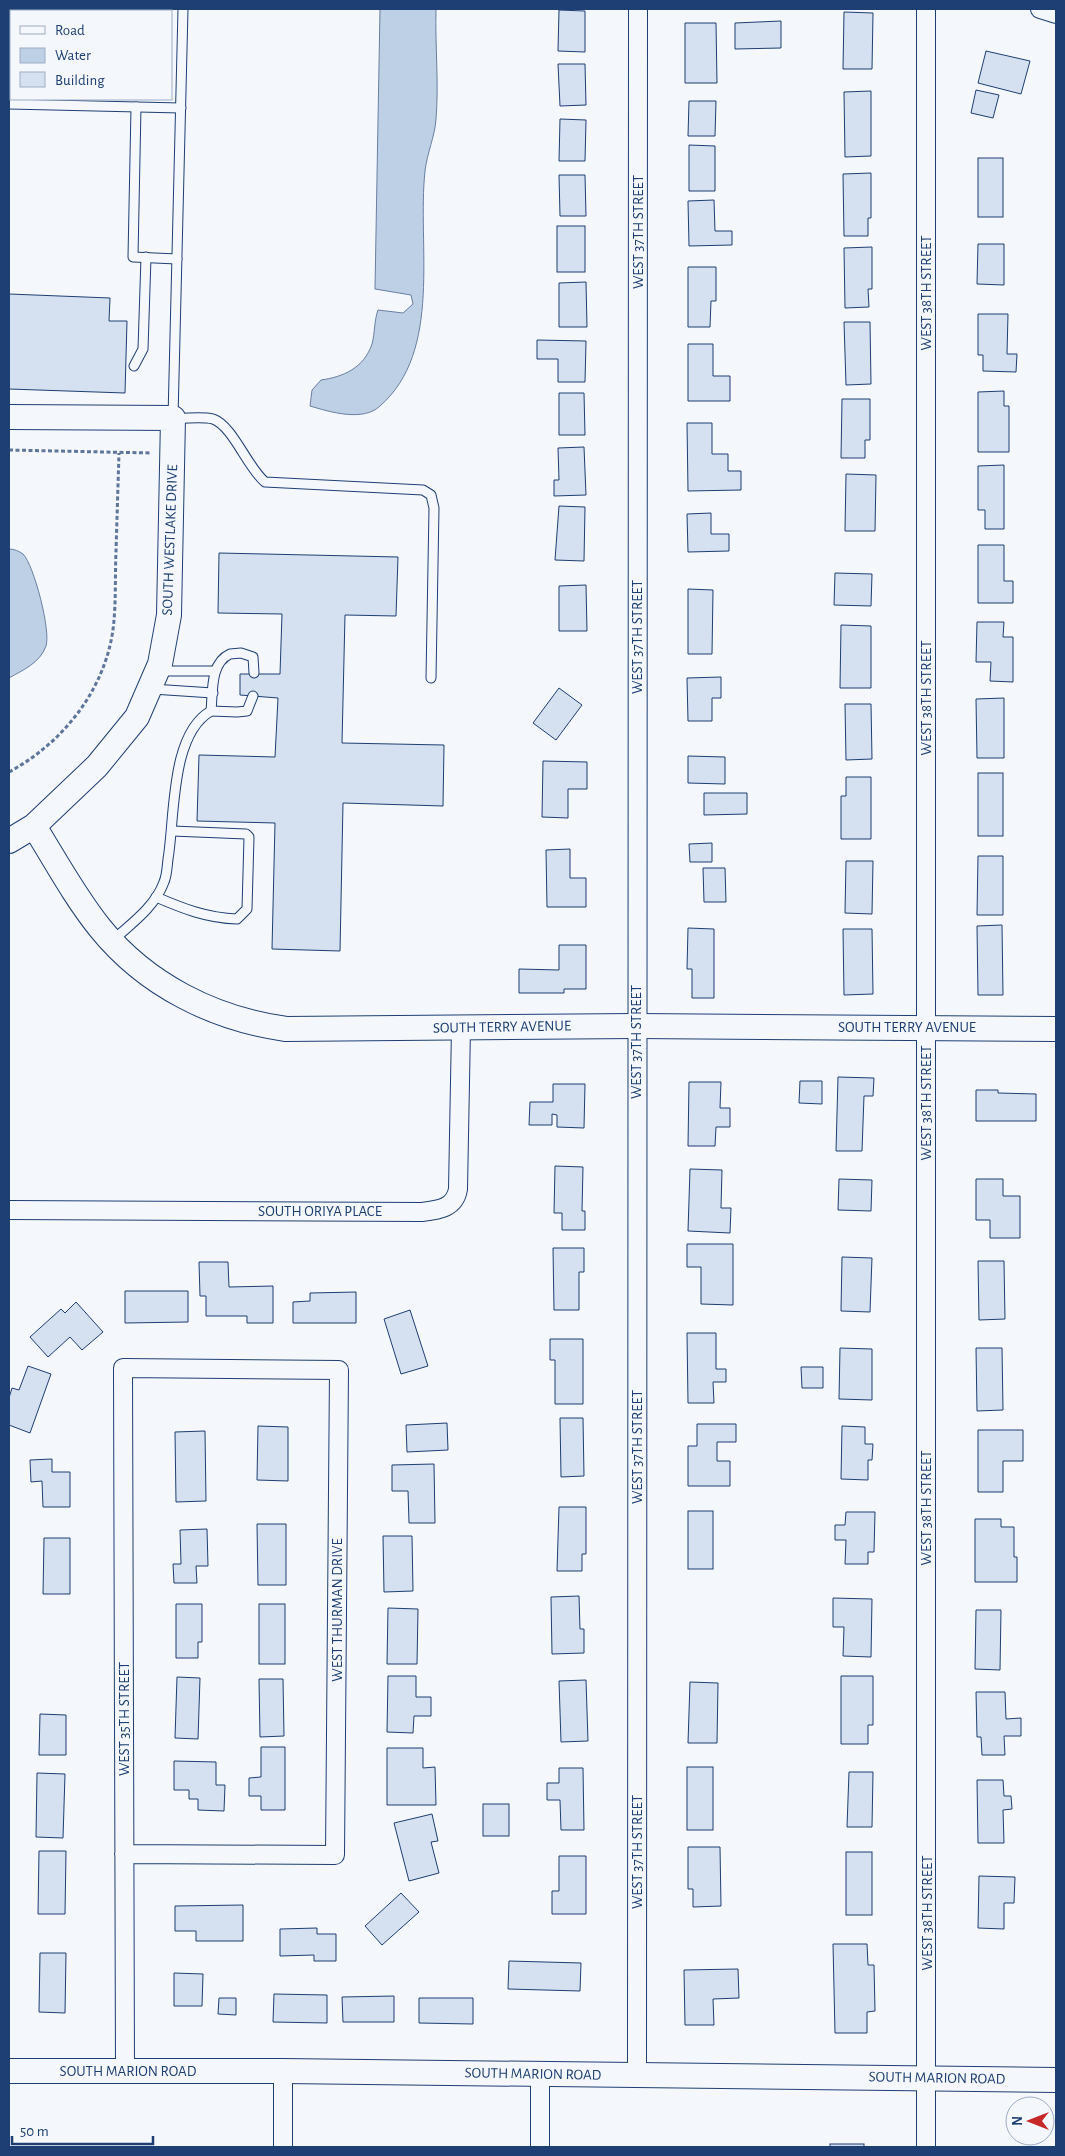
<svg xmlns="http://www.w3.org/2000/svg" width="1065" height="2156" font-family="'Alegreya Sans',sans-serif">
<rect width="100%" height="100%" fill="#f4f7fb"/>
<g fill="#bed0e5" stroke="#687fa3">
<path d="M380 9H436C435 45 439 83 436 119 435 136 427 153 425 171 417 245 443 351 380 406 363 422 330 412 310 406L312 390 321 380C343 377 364 368 372 344 375 333 374 321 378 310L403 313 413 304 411 295 375 289Z"/>
<path d="M9 549C14 549 19 551 23 554 34 565 51 631 46 646 40 663 23 670 9 678Z"/>
</g>
<g fill="#d5e0f0" stroke="#1d3f73">
<polygon points="559,10 585,11 585,52 558,51"/>
<polygon points="844,12 873,13 872,69 843,69"/>
<polygon points="781,21 781,48 735,49 735,23"/>
<polygon points="685,23 716,23 717,83 685,83"/>
<polygon points="986,51 1030,61 1021,94 978,83"/>
<polygon points="558,64 585,64 586,105 560,106"/>
<polygon points="976,90 999,95 993,118 971,113"/>
<polygon points="871,91 871,156 845,157 844,92"/>
<polygon points="689,101 716,101 715,136 688,136"/>
<polygon points="560,119 586,120 585,161 559,161"/>
<polygon points="689,145 715,146 715,191 689,191"/>
<rect x="978" y="158" width="25" height="59"/>
<polygon points="871,173 871,218 868,218 868,236 844,236 843,174"/>
<polygon points="559,175 585,175 586,216 560,216"/>
<polygon points="714,200 715,231 732,231 732,245 689,246 688,201"/>
<rect x="557" y="226" width="28" height="46"/>
<polygon points="978,244 1004,244 1004,285 977,284"/>
<polygon points="872,247 872,289 868,289 869,307 845,308 844,248"/>
<polygon points="688,267 716,267 716,301 711,301 710,327 688,327"/>
<polygon points="586,282 587,327 559,327 559,283"/>
<polygon points="9,294 110,298 109,321 127,321 125,393 9,389"/>
<polygon points="978,314 1008,314 1007,354 1017,354 1016,372 983,371 983,355 978,355"/>
<polygon points="844,322 870,322 871,384 846,385"/>
<polygon points="537,340 586,341 585,382 558,382 558,359 537,359"/>
<polygon points="688,344 713,344 713,376 730,376 730,401 688,401"/>
<polygon points="1004,391 1004,406 1009,406 1009,452 978,452 978,392"/>
<polygon points="559,393 584,393 585,435 559,435"/>
<polygon points="842,399 870,399 870,440 865,440 865,458 841,458"/>
<polygon points="687,423 712,423 712,454 728,454 728,471 741,471 741,490 688,491"/>
<polygon points="584,447 586,495 554,496 554,480 559,480 558,448"/>
<polygon points="1004,465 1004,529 985,529 985,510 978,510 978,466"/>
<polygon points="846,474 876,475 875,531 845,531"/>
<polygon points="559,506 585,507 584,561 555,560"/>
<polygon points="711,513 711,534 729,534 729,551 688,552 687,514"/>
<polygon points="978,545 1004,545 1004,581 1013,581 1013,603 978,603"/>
<polygon points="219,553 398,557 396,616 345,615 342,743 444,745 443,806 343,803 340,951 272,949 275,823 197,821 199,755 275,757 278,698 240,695 240,674 280,674 282,614 218,613"/>
<polygon points="835,573 872,574 871,606 834,605"/>
<polygon points="586,585 587,631 559,631 559,586"/>
<polygon points="688,589 713,590 712,654 688,654"/>
<polygon points="977,622 1004,622 1003,637 1013,637 1013,682 990,681 991,662 976,662"/>
<polygon points="841,625 871,626 871,688 840,688"/>
<polygon points="721,677 721,698 712,698 712,721 688,721 687,678"/>
<polygon points="559,688 582,705 556,740 533,723"/>
<polygon points="1004,698 1004,758 977,758 976,699"/>
<polygon points="845,704 871,704 872,759 846,760"/>
<polygon points="688,756 725,757 725,784 688,783"/>
<polygon points="543,761 587,762 587,789 568,789 568,818 542,817"/>
<rect x="978" y="773" width="25" height="63"/>
<polygon points="846,777 871,777 871,839 841,839 841,796 846,796"/>
<polygon points="704,793 747,793 747,814 704,815"/>
<polygon points="712,843 712,862 690,862 689,844"/>
<polygon points="570,849 570,878 586,878 586,907 547,907 546,850"/>
<polygon points="978,856 1003,856 1003,915 977,915"/>
<polygon points="846,861 873,861 872,914 845,913"/>
<polygon points="703,868 725,868 726,902 704,902"/>
<polygon points="1002,925 1003,995 978,995 977,926"/>
<polygon points="688,928 714,929 714,998 692,998 692,969 687,969"/>
<polygon points="843,929 872,929 873,994 844,995"/>
<polygon points="559,945 586,945 586,989 564,989 564,993 519,993 519,969 559,970"/>
<polygon points="838,1077 874,1078 873,1096 864,1096 862,1151 836,1151"/>
<polygon points="800,1081 822,1081 822,1104 799,1103"/>
<polygon points="689,1082 721,1082 720,1108 730,1108 730,1127 716,1127 715,1146 688,1146"/>
<polygon points="553,1084 585,1084 584,1128 557,1127 557,1115 552,1114 552,1125 529,1125 530,1102 553,1102"/>
<polygon points="976,1090 998,1090 998,1093 1036,1094 1036,1121 976,1121"/>
<polygon points="555,1166 583,1167 582,1211 585,1211 585,1230 562,1230 562,1213 554,1213"/>
<polygon points="690,1169 722,1170 721,1208 731,1208 730,1233 688,1231"/>
<polygon points="839,1179 872,1180 871,1211 838,1210"/>
<polygon points="976,1179 1003,1179 1003,1196 1020,1196 1020,1238 990,1238 990,1220 976,1220"/>
<polygon points="687,1244 733,1244 733,1305 701,1304 701,1267 687,1267"/>
<polygon points="553,1248 584,1248 584,1272 579,1272 579,1310 554,1310"/>
<polygon points="842,1257 872,1258 870,1312 841,1311"/>
<polygon points="978,1261 1004,1261 1005,1319 979,1320"/>
<polygon points="199,1262 228,1262 229,1287 273,1286 273,1323 247,1323 247,1316 206,1316 206,1296 200,1296"/>
<polygon points="125,1291 188,1291 188,1322 125,1323"/>
<polygon points="356,1292 356,1323 293,1323 293,1302 310,1301 310,1293"/>
<polygon points="76,1302 103,1332 82,1350 70,1337 48,1357 30,1337 61,1309 65,1313"/>
<polygon points="410,1310 428,1366 401,1374 384,1319"/>
<polygon points="687,1333 716,1333 716,1369 726,1369 726,1382 713,1382 714,1403 688,1403"/>
<polygon points="550,1339 583,1339 583,1404 555,1404 555,1360 550,1360"/>
<polygon points="840,1348 872,1349 872,1400 839,1399"/>
<polygon points="976,1348 1002,1348 1003,1410 977,1411"/>
<polygon points="28,1366 51,1374 30,1433 9,1425 9,1398 12,1388 19,1390"/>
<polygon points="801,1367 823,1367 823,1388 802,1388"/>
<polygon points="560,1418 583,1418 584,1476 561,1477"/>
<polygon points="447,1423 448,1450 407,1452 406,1425"/>
<polygon points="697,1424 736,1424 736,1442 717,1442 717,1461 730,1461 730,1486 688,1486 688,1446 697,1446"/>
<polygon points="258,1426 288,1427 288,1481 257,1480"/>
<polygon points="842,1426 865,1427 865,1444 873,1444 872,1460 868,1460 868,1480 841,1479"/>
<polygon points="978,1430 1023,1430 1023,1461 1003,1461 1003,1492 978,1492"/>
<polygon points="205,1431 206,1501 176,1502 175,1432"/>
<polygon points="52,1459 52,1472 70,1472 70,1507 43,1507 42,1481 31,1482 30,1460"/>
<polygon points="434,1464 435,1523 409,1523 408,1491 392,1491 392,1465"/>
<polygon points="559,1507 586,1507 586,1554 582,1554 582,1571 557,1571"/>
<rect x="688" y="1511" width="25" height="58"/>
<polygon points="846,1512 875,1512 874,1552 868,1552 868,1564 845,1564 846,1540 835,1540 835,1525 845,1525"/>
<polygon points="975,1519 1001,1519 1001,1527 1014,1527 1014,1557 1017,1557 1017,1582 975,1582"/>
<polygon points="257,1524 286,1524 286,1585 258,1585"/>
<polygon points="207,1529 208,1566 196,1566 197,1583 174,1583 173,1564 181,1564 180,1530"/>
<polygon points="383,1536 412,1536 413,1591 384,1592"/>
<polygon points="44,1538 70,1538 70,1594 43,1594"/>
<polygon points="579,1596 580,1629 584,1629 584,1653 552,1654 551,1597"/>
<polygon points="833,1598 872,1599 871,1657 843,1656 844,1627 833,1627"/>
<polygon points="176,1604 202,1604 202,1642 198,1642 198,1658 176,1658"/>
<rect x="259" y="1604" width="26" height="60"/>
<polygon points="388,1608 418,1609 417,1664 387,1664"/>
<polygon points="976,1610 1001,1610 1000,1670 975,1669"/>
<polygon points="388,1676 416,1676 416,1697 431,1697 431,1716 414,1716 413,1733 387,1732"/>
<polygon points="841,1676 873,1676 873,1725 868,1725 868,1744 841,1744"/>
<polygon points="177,1677 200,1678 198,1739 175,1738"/>
<polygon points="259,1679 283,1679 284,1736 260,1737"/>
<polygon points="586,1680 588,1741 561,1742 559,1681"/>
<polygon points="690,1682 718,1683 717,1743 688,1743"/>
<polygon points="976,1692 1005,1692 1006,1719 1021,1718 1021,1736 1004,1736 1005,1755 982,1755 981,1737 977,1737"/>
<polygon points="40,1714 66,1715 66,1755 39,1755"/>
<polygon points="261,1747 285,1747 285,1810 261,1810 261,1796 249,1796 249,1778 261,1777"/>
<polygon points="387,1748 423,1748 423,1768 435,1767 436,1805 387,1805"/>
<polygon points="174,1761 216,1762 216,1785 225,1785 224,1811 198,1810 198,1799 189,1799 189,1790 174,1790"/>
<rect x="687" y="1767" width="26" height="63"/>
<polygon points="559,1768 583,1768 584,1830 561,1830 560,1800 547,1800 547,1783 559,1783"/>
<polygon points="849,1772 873,1772 872,1827 847,1827"/>
<polygon points="37,1773 65,1774 63,1838 36,1837"/>
<polygon points="977,1780 1003,1780 1004,1796 1011,1796 1012,1809 1003,1810 1004,1843 978,1843"/>
<rect x="483" y="1804" width="26" height="32"/>
<polygon points="432,1814 438,1841 431,1842 439,1873 409,1881 394,1823"/>
<polygon points="688,1847 720,1847 721,1906 693,1907 693,1889 688,1889"/>
<polygon points="39,1851 66,1851 65,1914 38,1914"/>
<rect x="846" y="1852" width="26" height="63"/>
<polygon points="559,1856 586,1856 586,1914 552,1914 552,1891 559,1891"/>
<polygon points="979,1876 1015,1877 1014,1903 1004,1903 1004,1929 978,1928"/>
<polygon points="401,1893 419,1912 382,1945 365,1926"/>
<polygon points="243,1905 243,1941 196,1941 196,1931 175,1931 175,1906"/>
<polygon points="317,1928 317,1934 336,1934 336,1961 314,1961 314,1955 280,1956 280,1929"/>
<polygon points="833,1944 867,1944 868,1965 874,1965 875,2011 867,2012 867,2033 835,2033"/>
<polygon points="40,1953 66,1953 65,2013 39,2012"/>
<polygon points="509,1961 581,1963 580,1991 508,1989"/>
<polygon points="738,1969 739,1998 713,1999 714,2025 685,2025 684,1970"/>
<polygon points="174,1973 203,1974 202,2006 174,2006"/>
<polygon points="274,1994 327,1995 327,2023 273,2022"/>
<polygon points="394,1996 394,2022 343,2022 342,1997"/>
<polygon points="219,1998 236,1998 236,2015 218,2014"/>
<polygon points="419,1998 473,1998 473,2024 419,2023"/>
<rect x="830" y="2144" width="34" height="3"/>
</g>
<g fill="none" stroke-linecap="round" stroke-linejoin="round">
<g stroke="#1d3f73" stroke-width="11">
<g id="lane">
<path d="M183 9 173 418C185 419 202 416 213 419 233 426 247 467 265 482L423 490 431 495 434 508 431 678"/>
<polyline points="9,104 181,108"/>
<polyline points="136,107 133,257 177,259"/>
<polyline points="134,366 143,349 146,257"/>
<polyline points="158,671 215,671"/>
<polyline points="152,689 213,693"/>
<polyline points="211,711 237,712 247,711 253,696"/>
<path d="M156 897C184 909 207 918 237 919L247 909 249 837 246 834 172 831"/>
<path d="M112 941C131 924 155 907 164 882 167 875 167 867 168 859 175 818 170 734 211 711 213 691 210 663 230 654L241 653 253 657 254 673"/>
</g>
</g>
<g stroke="#1d3f73" stroke-width="20">
<g id="street">
<polyline points="926,9 926,2147"/>
<polyline points="1040,9 1056,14"/>
<path d="M9 1210 422 1212C439 1210 455 1208 458 1189L461 1028"/>
<polyline points="124,1854 335,1855 339,1370 123,1368 125,2070"/>
<polyline points="283,2071 283,2147"/>
<polyline points="637,2075 638,9"/>
<polyline points="540,2147 540,2074"/>
</g>
</g>
<g stroke="#1d3f73" stroke-width="26">
<g id="secondary">
<polyline points="9,417 173,418 169,615 160,664 137,717 97,766 34,826 9,841"/>
<path d="M34 826C55 860 75 897 100 928 146 985 214 1019 286 1029L636 1026 1056 1029"/>
<polyline points="9,2071 283,2071 1056,2080"/>
</g>
</g>
<g stroke="#5e769c" stroke-width="3" stroke-dasharray="4 2.5" stroke-linecap="butt">
<polyline points="9,450 152,453"/>
<path d="M9 772C65 742 109 685 114 620 116 597 115 574 116 551 117 518 118 485 119 453"/>
</g>
<use href="#lane" stroke="#f4f7fb" stroke-width="9"/>
<use href="#street" stroke="#f4f7fb" stroke-width="18"/>
<use href="#secondary" stroke="#f4f7fb" stroke-width="24"/>
</g>
<g text-anchor="middle" dominant-baseline="central" stroke-width="4" stroke-linejoin="round" paint-order="stroke">
<g font-size="15" fill="#1d3f73" stroke="#f4f7fb">
<text transform="translate(638 232) rotate(-90)">WEST 37TH STREET</text>
<text transform="translate(926 293) rotate(-90)">WEST 38TH STREET</text>
<text transform="translate(170 540) rotate(-88)">SOUTH WESTLAKE DRIVE</text>
<text transform="translate(637 637) rotate(-90)">WEST 37TH STREET</text>
<text transform="translate(926 698) rotate(-90)">WEST 38TH STREET</text>
<text transform="translate(502 1027) rotate(-1)">SOUTH TERRY AVENUE</text>
<text x="907" y="1027">SOUTH TERRY AVENUE</text>
<text transform="translate(636 1042) rotate(-90)">WEST 37TH STREET</text>
<text transform="translate(926 1103) rotate(-90)">WEST 38TH STREET</text>
<text x="320" y="1211">SOUTH ORIYA PLACE</text>
<text transform="translate(637 1447) rotate(-90)">WEST 37TH STREET</text>
<text transform="translate(926 1508) rotate(-90)">WEST 38TH STREET</text>
<text transform="translate(337 1610) rotate(-90)">WEST THURMAN DRIVE</text>
<text transform="translate(124 1719) rotate(-90)">WEST 35TH STREET</text>
<text transform="translate(637 1852) rotate(-90)">WEST 37TH STREET</text>
<text transform="translate(927 1913) rotate(-90)">WEST 38TH STREET</text>
<text x="128" y="2071">SOUTH MARION ROAD</text>
<text transform="translate(533 2074) rotate(1)">SOUTH MARION ROAD</text>
<text transform="translate(937 2078) rotate(1)">SOUTH MARION ROAD</text>
</g>
</g>
<rect width="1065" height="2156" fill="none" stroke="#1d3f73" stroke-width="20"/>
<rect x="10" y="10" width="162" height="90" fill="#f4f7fb" stroke="#9eadc5"/>
<rect x="20" y="26" width="25" height="8" fill="#f4f7fb" stroke="#9eadc5"/>
<text x="55" y="35" font-size="15" fill="#1d3f73">Road</text>
<rect x="20" y="48" width="25" height="15" fill="#bed0e5" stroke="#9eadc5"/>
<text x="55" y="60" font-size="15" fill="#1d3f73">Water</text>
<rect x="20" y="72" width="25" height="15" fill="#d5e0f0" stroke="#9eadc5"/>
<text x="55" y="85" font-size="15" fill="#1d3f73">Building</text>
<g transform="translate(1030 2121) rotate(270)"><circle r="24" fill="#f4f7fb" stroke="#9eadc5"/>
<path d="M0-4L9 19L0 12L-9 19Z" fill="#c62828"/>
<text y="-8" font-size="14" font-weight="bold" text-anchor="middle" fill="#1d3f73">N</text>
</g>
<path d="M12 2136v8h141v-8" fill="none" stroke="#1d3f73" stroke-width="2.5"/>
<text x="20" y="2136" font-size="15" fill="#1d3f73" stroke="#f4f7fb" stroke-width="4" paint-order="stroke">50 m</text>
</svg>
